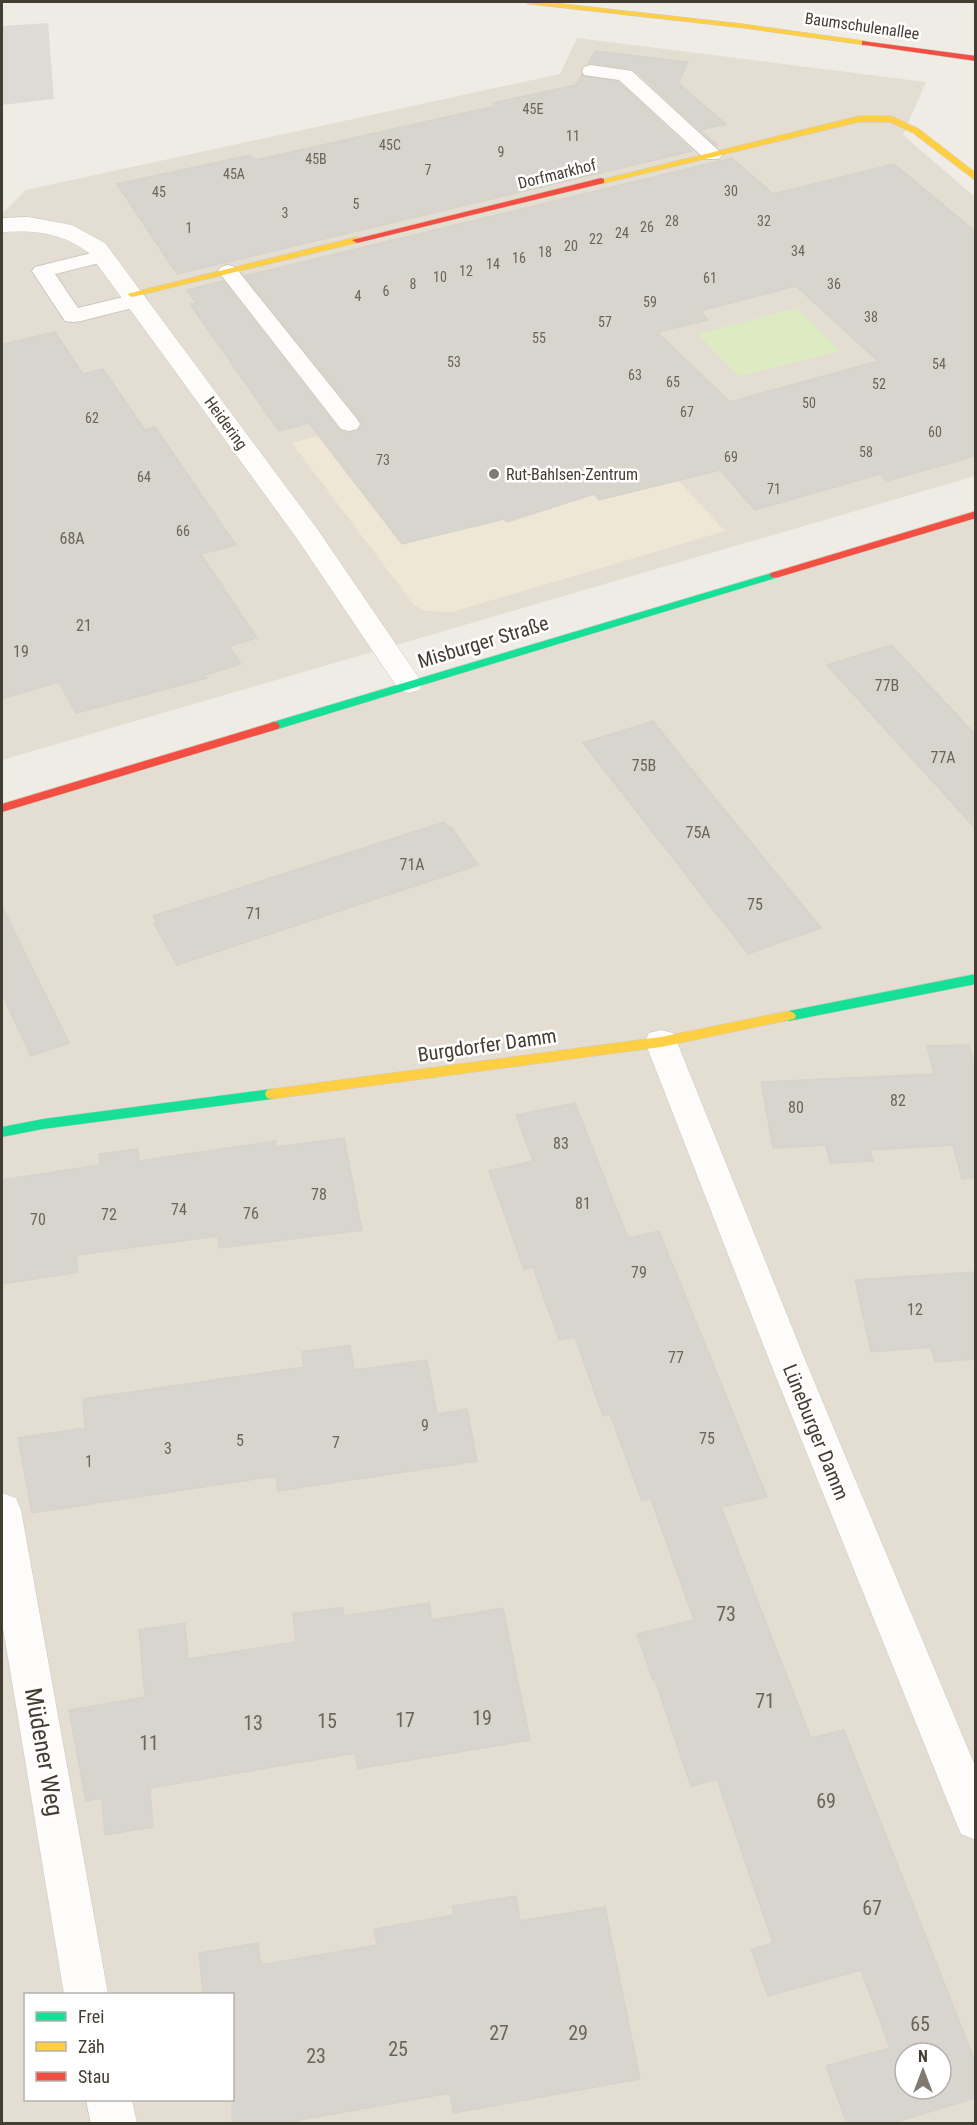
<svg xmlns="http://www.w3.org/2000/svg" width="977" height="2125" font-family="'Roboto Condensed',sans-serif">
<rect width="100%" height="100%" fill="#efece5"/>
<g fill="#e4ded2" fill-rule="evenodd">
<polygon points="577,38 926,82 903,135 975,197 975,476 2,760 2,214 26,190 560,74"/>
<path d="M975 514V2123L2 2124V808ZM26 1994H232V2100H26ZM905 2053H941V2089H905Z"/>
</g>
<polygon fill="#eee7d6" points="574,368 725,531 452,612 425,611 414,605 292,443"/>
<polygon fill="#dcebc2" points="797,308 840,351 739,376 698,334"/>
<polygon fill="#dedbd6" points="48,23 54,99 2,105 2,26"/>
<g fill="#d8d4ce" stroke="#d7d3cb" stroke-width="1.5" fill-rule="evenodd">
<polygon points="595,51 688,62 678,83 726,124 700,130 717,145 716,145 634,69 588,63"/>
<polygon points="582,75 618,82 692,151 177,274 117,184 250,155 255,160 496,106 493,103 576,85"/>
<path d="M732 158 773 194 894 164 975 231V456L887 481 880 474 755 510 720 470 599 500 594 494 507 522 504 519 402 544 309 423 279 431 190 304 196 303 187 290 223 281 339 430 348 433 358 431 362 425 359 418 245 276ZM796 286 878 361 730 402 657 332 708 320 700 311Z"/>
<polygon points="55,332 83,374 103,369 145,430 155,427 236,545 201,554 257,638 229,646 241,664 205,675 207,678 76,713 59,682 2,699 2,344"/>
<polygon points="891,645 975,734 975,828 827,665"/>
<polygon points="653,721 705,786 821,928 748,954 583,743"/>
<polygon points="444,822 449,828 451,827 478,865 177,965 154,924 157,923 153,916"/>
<polygon points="2,906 69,1043 31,1056 2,994"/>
<polygon points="969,1045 975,1069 975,1177 962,1179 953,1145 870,1150 873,1161 830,1163 826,1145 773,1148 761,1082 934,1074 927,1046"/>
<path d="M575 1103 628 1238 659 1231 767 1497 721 1507 811 1738 844 1730 975 2061V2098L890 2124H847L826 2066 890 2048 861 1970 768 1996 751 1949 773 1943 717 1779 691 1786 655 1680H653L637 1634 694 1620 651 1499 642 1501 610 1414 603 1416 575 1337 559 1340 533 1267 524 1269 489 1171 533 1161 516 1115ZM905 2053H941V2089H905Z"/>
<polygon points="344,1138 362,1230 219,1248 218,1236 76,1255 78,1272 2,1284 2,1180 100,1165 99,1154 138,1149 139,1161 276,1141 276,1147"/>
<polygon points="975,1272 975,1359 935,1362 931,1347 871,1352 855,1280"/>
<polygon points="350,1345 354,1370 427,1360 437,1414 467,1409 477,1461 278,1491 276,1476 32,1513 18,1438 85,1428 83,1399 304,1367 302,1352"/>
<polygon points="429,1603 432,1620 503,1608 530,1740 358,1769 355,1753 150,1788 153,1827 105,1835 102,1798 86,1801 69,1710 145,1697 139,1630 185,1623 188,1659 296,1642 293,1614 343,1607 344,1616"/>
<polygon points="516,1896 520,1921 605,1907 640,2079 453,2113 450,2093 278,2124 232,2124 232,1995 203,1995 199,1953 258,1943 261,1965 377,1945 374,1929 454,1915 452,1906"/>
</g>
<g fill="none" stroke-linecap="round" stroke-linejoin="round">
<g stroke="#cbc8c1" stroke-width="2">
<g id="lane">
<polygon points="591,65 632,71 719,151 722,155 719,159 705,159 619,80 584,75 582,71 584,67"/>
<polygon points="104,250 111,252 114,256 111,260 55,274 78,308 136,294 144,295 147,300 144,305 81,321 73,322 65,321 32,271 35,267"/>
<polygon points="228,265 235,267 357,419 360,424 357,429 349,431 341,429 218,271 221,267"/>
</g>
</g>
<g stroke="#cbc8c1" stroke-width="1">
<g id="street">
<path d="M28 217 72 225 105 243 318 530 423 684 419 690 409 693 399 690 298 540 89 253C61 232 35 230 2 232V218Z"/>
<polygon points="661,1030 673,1033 677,1042 806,1362 976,1768 976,1840 961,1834 955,1820 770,1362 645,1042 649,1033"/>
<polygon points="2,1493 16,1498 21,1510 108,1994 64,1994 2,1622"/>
<polygon points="86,2100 132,2100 137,2124 91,2124"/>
</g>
</g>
<g stroke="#d0cabd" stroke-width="1">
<g id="fast">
<polygon points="775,572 780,575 779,577 278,729 270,729 268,726 270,723"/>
<polygon points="976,974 976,984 789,1021 782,1016 789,1011"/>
<polygon points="272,1089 277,1090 279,1094 277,1098 272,1099 43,1129 2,1137 2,1127 43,1119"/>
</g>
</g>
<g stroke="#d0cabd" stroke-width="1">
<g id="slow">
<polygon points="525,2 546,2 743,24 865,41 869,43 865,45 743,28 529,4"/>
<polygon points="859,116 891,116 919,129 976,173 976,181 913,133 890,122 859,122 601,184 597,181"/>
<polygon points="357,237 360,238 360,242 132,297 127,294"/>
<polygon points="789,1011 794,1013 796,1016 794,1019 661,1047 272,1099 267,1098 265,1094 267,1090 272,1089 661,1037"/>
</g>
</g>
<g stroke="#d0cabd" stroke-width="1">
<g id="jam">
<polygon points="862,41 976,56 976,61 865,45 862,45"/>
<polygon points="601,178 604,179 604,183 357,243 352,240"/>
<polygon points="976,511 976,518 779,577 771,577 770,575 771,573"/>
<polygon points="274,722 278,723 280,726 278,729 2,812 2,804"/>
</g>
</g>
<use href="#lane" fill="#fdfcfb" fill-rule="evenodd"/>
<use href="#street" fill="#fdfcfb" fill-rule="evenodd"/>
<use href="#fast" fill="#16e098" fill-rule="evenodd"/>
<use href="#slow" fill="#ffcf43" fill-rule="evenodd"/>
<use href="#jam" fill="#f24e42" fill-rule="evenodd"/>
</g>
<circle fill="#807a71" stroke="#fff" stroke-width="2" cx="494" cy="474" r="6"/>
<g text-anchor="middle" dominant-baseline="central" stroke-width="5" stroke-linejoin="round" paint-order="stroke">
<g font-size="14" fill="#6a645a">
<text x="533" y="109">45E</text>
<text x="573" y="136">11</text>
<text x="390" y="145">45C</text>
<text x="501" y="152">9</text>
<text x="316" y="159">45B</text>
<text x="428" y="170">7</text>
<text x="234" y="174">45A</text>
<text x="731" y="191">30</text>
<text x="159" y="192">45</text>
<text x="356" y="204">5</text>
<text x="285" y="213">3</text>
<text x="672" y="221">28</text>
<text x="764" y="221">32</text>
<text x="647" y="227">26</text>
<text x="189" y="228">1</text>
<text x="622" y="233">24</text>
<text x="596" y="239">22</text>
<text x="571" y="246">20</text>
<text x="798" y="251">34</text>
<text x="545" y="252">18</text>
<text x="519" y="258">16</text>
<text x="493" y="264">14</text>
<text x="466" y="271">12</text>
<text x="440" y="277">10</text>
<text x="710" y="278">61</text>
<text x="413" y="284">8</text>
<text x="834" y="284">36</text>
<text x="386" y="291">6</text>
<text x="358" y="296">4</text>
<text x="650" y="302">59</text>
<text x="871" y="317">38</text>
<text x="605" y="322">57</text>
<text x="539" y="338">55</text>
<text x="454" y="362">53</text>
<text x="939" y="364">54</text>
<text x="635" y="375">63</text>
<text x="673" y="382">65</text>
<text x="879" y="384">52</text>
<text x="809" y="403">50</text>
<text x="687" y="412">67</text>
<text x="92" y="418">62</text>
<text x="935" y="432">60</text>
<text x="866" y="452">58</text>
<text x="731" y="457">69</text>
<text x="383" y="460">73</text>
<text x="144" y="477">64</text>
<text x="774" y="489">71</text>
<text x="183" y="531">66</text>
</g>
<g font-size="16" fill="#443d32" stroke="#fff">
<text transform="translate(862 26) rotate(8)">Baumschulenallee</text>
<text transform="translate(557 174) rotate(-14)">Dorfmarkhof</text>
<text transform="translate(226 423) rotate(54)">Heidering</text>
</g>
<g font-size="16" fill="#443d32" stroke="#fff" text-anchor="start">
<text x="506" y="474">Rut-Bahlsen-Zentrum</text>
</g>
<g font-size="16" fill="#6a645a">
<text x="72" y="538">68A</text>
<text x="84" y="625">21</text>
<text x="21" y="651">19</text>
<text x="887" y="685">77B</text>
<text x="943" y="757">77A</text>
<text x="644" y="765">75B</text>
<text x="698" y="832">75A</text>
<text x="412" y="864">71A</text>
<text x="755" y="904">75</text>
<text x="254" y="913">71</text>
<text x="898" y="1100">82</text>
<text x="796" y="1107">80</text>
<text x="561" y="1143">83</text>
<text x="319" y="1194">78</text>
<text x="583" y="1203">81</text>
<text x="179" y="1209">74</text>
<text x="251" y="1213">76</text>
<text x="109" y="1214">72</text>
<text x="38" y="1219">70</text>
<text x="639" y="1272">79</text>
<text x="915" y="1309">12</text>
<text x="676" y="1357">77</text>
<text x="425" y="1425">9</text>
<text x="707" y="1438">75</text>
<text x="240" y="1440">5</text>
<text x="336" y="1442">7</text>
<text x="168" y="1448">3</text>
<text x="89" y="1461">1</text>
</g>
<g font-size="20" fill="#443d32" stroke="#fff">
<text transform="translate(483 642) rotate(-17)">Misburger Straße</text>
<text transform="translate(487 1045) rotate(-8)">Burgdorfer Damm</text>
<text transform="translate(816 1432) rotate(68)">Lüneburger Damm</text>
</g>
<g font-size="20" fill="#6a645a">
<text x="726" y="1614">73</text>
<text x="765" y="1701">71</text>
<text x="482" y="1718">19</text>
<text x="405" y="1720">17</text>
<text x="327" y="1721">15</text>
<text x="253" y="1723">13</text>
<text x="149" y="1743">11</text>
<text x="826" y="1801">69</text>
<text x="872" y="1908">67</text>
<text x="920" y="2024">65</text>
<text x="499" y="2033">27</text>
<text x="578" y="2033">29</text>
<text x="398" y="2049">25</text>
<text x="316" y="2056">23</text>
</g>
<g font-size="24" fill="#443d32" stroke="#fff">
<text transform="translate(44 1752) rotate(80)">Müdener Weg</text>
</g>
</g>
<rect width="977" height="2125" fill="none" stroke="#443d32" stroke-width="6"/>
<rect x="24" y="1993" width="210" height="108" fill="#ffffff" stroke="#b4b1ad" stroke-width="1.5"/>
<rect x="36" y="2012" width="30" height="9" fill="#16e098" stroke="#b4b1ad" stroke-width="1.5"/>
<text x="78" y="2023" font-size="18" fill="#443d32">Frei</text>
<rect x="36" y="2042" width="30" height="9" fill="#ffcf43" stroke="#b4b1ad" stroke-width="1.5"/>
<text x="78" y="2053" font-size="18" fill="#443d32">Zäh</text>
<rect x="36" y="2072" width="30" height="9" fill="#f24e42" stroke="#b4b1ad" stroke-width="1.5"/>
<text x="78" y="2083" font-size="18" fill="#443d32">Stau</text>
<g transform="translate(923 2071)"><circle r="28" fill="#ffffff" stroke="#b4b1ad" stroke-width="1.5"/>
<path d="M0-4.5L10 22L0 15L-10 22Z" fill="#807a71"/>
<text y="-9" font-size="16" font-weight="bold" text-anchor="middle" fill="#443d32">N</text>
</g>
</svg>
